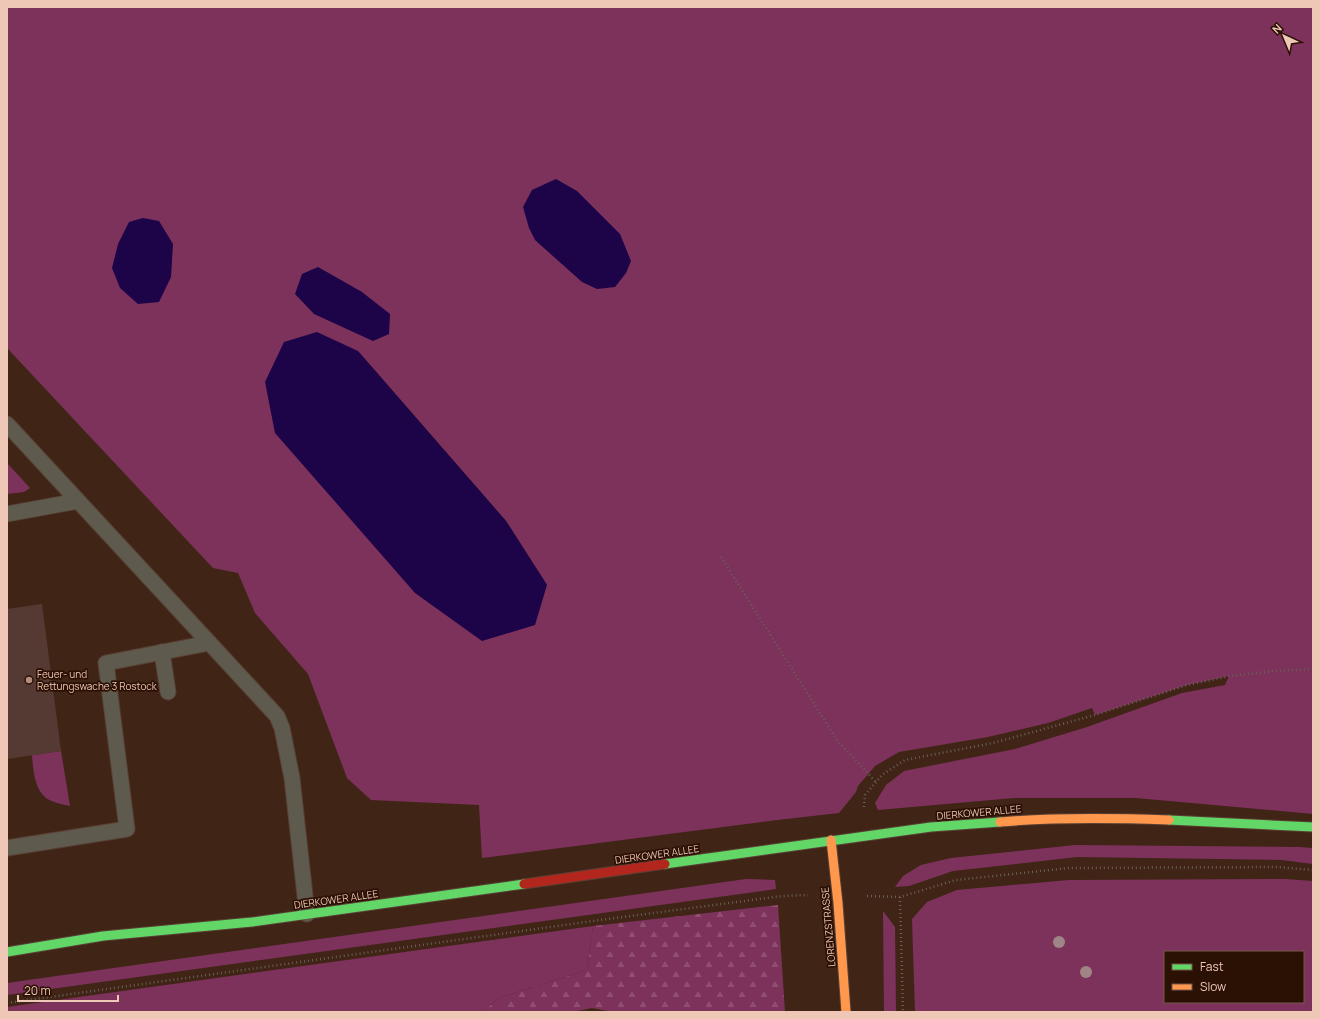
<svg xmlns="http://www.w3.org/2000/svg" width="1320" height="1019" font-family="Manrope,sans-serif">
<defs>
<pattern id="forest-firs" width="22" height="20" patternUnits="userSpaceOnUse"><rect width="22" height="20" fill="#7d325c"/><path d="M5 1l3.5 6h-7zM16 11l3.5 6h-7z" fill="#904e71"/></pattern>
</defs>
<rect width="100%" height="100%" fill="#402517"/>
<g fill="#7d325c" fill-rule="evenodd">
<path d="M7 7H1313V814L1136 798H1014L878 810 875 803 886 785 904 771 1015 749 1087 727 1182 693 1225 685 1229 676 1187 685 1095 715 1092 708 1048 723 988 737 899 752 875 766 858 786 856 792 839 813 777 820 482 858 479 805 371 800 347 778 308 674 255 613 238 573 213 568 7 348ZM358 351 506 521 547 585Z"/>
<polygon points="7,463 30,488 24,492 7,494"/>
<path d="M61 751 70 806C61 804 49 802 43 795 34 785 33 768 32 755Z"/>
<polygon points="1075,845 1299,847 1313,848 1313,864 1282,860 1077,857 953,871 909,886 895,887 903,876 921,865 951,858"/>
<polygon points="746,879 775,880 776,889 7,995 7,983"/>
<path d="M1285 879 1313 881V1012H915L912 919 927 902 957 890 1069 880ZM1165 952H1303V1002H1165Z"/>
<polygon points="883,911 895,927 896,1012 884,1012"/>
<polygon points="593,926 587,970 499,998 482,1012 7,1012 7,1007"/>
</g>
<polygon fill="url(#forest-firs)" points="778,905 785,1012 613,1012 592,1008 573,1012 482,1012 499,998 587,970 593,926"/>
<g fill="#1d0348">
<polygon points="556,179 577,191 620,234 631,261 626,273 615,287 597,289 582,282 535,240 529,228 523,207 532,190"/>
<polygon points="143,218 159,221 173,244 171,277 159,302 138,304 120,288 112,268 118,244 129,222"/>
<polygon points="318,267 362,292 390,314 389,334 373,341 314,314 295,294 302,274"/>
<polygon points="317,332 358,351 506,521 547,585 535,625 482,641 415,593 275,433 265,382 284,342"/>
</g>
<polygon fill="#553a33" points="42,604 61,751 7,759 7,609"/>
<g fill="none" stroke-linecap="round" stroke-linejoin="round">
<g stroke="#594034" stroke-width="17">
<g id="lane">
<polyline points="7,424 277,716 282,728 292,778 307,914"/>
<polyline points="7,514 78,501"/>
<polyline points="162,652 168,692"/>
<polyline points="7,848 127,829 106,663 209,643"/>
</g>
</g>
<g stroke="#594034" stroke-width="11">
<g id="fast">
<polyline points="1169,820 1313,827"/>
<polyline points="665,864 931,827 1000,822"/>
<polyline points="7,952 103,936 252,922 524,884"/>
</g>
</g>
<g stroke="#594034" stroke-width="11">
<g id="slow">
<path d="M1000 822C1056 817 1113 818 1169 820"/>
<polyline points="831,840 838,903 846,1012"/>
</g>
</g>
<g stroke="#594034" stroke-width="11">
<polyline id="jam" points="524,884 665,864"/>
</g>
<g stroke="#695f54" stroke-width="2.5" stroke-dasharray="1 3" stroke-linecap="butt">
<polyline points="721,557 837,740 876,782"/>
<polyline points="864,807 865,795 882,775 905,760 993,743 1095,715 1187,685 1230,676 1274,671 1313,669"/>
<polyline points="867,896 900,897 956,880 1069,868 1277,867 1313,870"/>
<polyline points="900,897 903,1012"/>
<polyline points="7,1003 593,921 782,896 808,895"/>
</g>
<use href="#lane" stroke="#5e5a4e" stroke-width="15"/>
<use href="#fast" stroke="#63d668" stroke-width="9"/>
<use href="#slow" stroke="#ff974d" stroke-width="9"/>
<use href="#jam" stroke="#b3261e" stroke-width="9"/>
</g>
<g fill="#a08587">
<circle cx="1059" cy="942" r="6"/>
<circle cx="1086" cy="972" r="6"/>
</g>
<circle fill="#b28e7e" stroke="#2b1004" stroke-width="1.5" cx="29" cy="680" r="4"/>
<g text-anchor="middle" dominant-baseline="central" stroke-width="3.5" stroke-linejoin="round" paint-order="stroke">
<g font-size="10" fill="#efc7b6" stroke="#2b1004" text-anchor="start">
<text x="37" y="674">Feuer- und<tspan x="37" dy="12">Rettungswache 3 Rostock</tspan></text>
</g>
<g font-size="10" fill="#efc7b6" stroke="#2b1004">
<text transform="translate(979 812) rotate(-5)">DIERKOWER ALLEE</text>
<text transform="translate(657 854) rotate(-8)">DIERKOWER ALLEE</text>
<text transform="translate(336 899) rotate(-8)">DIERKOWER ALLEE</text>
<text transform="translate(828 927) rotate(-95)">LORENZSTRASSE</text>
</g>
</g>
<rect width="1320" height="1019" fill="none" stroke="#efc7b6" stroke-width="16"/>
<rect x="1164" y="951" width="140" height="52" fill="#2b1004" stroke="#79594b"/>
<rect x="1172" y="964" width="20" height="6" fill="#63d668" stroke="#79594b"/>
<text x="1200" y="971" font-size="12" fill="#efc7b6">Fast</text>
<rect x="1172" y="984" width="20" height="6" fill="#ff974d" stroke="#79594b"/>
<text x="1200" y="991" font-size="12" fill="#efc7b6">Slow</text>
<g transform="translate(1284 36) rotate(316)" stroke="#2b1004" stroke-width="3" paint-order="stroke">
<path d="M0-3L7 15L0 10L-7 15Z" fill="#efc7b6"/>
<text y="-6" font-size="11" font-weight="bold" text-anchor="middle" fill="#efc7b6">N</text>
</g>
<path d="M18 995v6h100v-6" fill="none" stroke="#efc7b6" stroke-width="2"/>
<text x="24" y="995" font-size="12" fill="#efc7b6" stroke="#2b1004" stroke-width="3" paint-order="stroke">20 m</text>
</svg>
